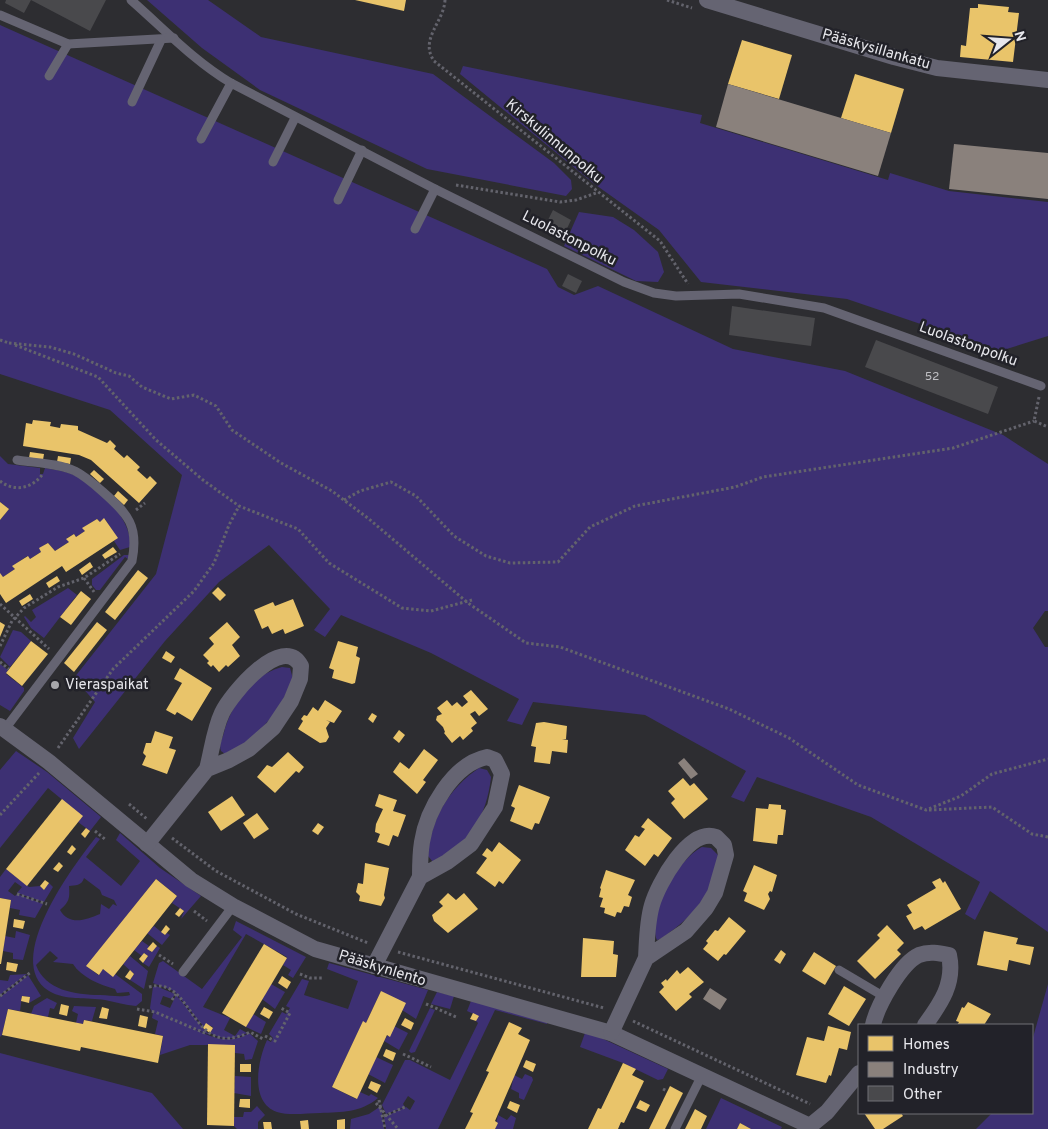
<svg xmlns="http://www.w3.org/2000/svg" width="1048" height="1129" font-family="Overpass,sans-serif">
<rect width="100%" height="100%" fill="#2d2d31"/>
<g fill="#3d3073" fill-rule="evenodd">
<polygon points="147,0 208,0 261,37 433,74 554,163 571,180 572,189 566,196 427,169 260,90 202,48"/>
<polygon points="0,25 547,269 558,287 574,295 598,286 733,349 845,371 1003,435 1048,464 1048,611 1045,611 1033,628 1045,647 1048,647 1048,932 990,891 975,920 965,914 980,882 871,817 757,777 744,802 731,797 746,771 645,715 533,702 522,725 507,721 519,699 431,653 341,615 325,637 314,630 330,609 269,545 219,582 165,641 79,749 73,738 95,702 74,678 156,574 182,475 110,410 0,374"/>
<polygon points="463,66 702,115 700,123 888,180 890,173 949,191 1048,202 1048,336 1000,351 847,299 701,282 659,230 593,183 460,74"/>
<polygon points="579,212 613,217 634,230 658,252 664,272 658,282 636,281 564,246"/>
<path d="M0 456 8 464 40 468V474H43L45 468C56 470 66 471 76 476 99 486 133 520 130 547L120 550 114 541 117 538 105 519 100 522 97 519 83 528 85 531 76 537 74 534 67 538 69 542 55 551 48 543 40 548 41 552 30 559 27 556 13 566 15 569 3 577 0 574V520L9 509 0 502Z"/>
<polygon points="124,555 130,555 128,559 125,557 100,590 96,590 92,585 92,579"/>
<polygon points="68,588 77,595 44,638 31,628 24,617 25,616 31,622 36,617 32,610"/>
<polygon points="13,630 21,632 31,641 10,667 0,657"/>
<polygon points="0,664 8,670 6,674 24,688 24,691 10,711 0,705"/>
<path d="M282 667 290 668 293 679 278 710 252 739 225 754 221 751C219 746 221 741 223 736 230 706 251 675 282 667Z"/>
<polygon points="16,751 47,772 101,817 90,831 78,822 82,816 48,788 0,848 0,770"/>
<path d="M479 768 487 770 491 777C487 815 469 847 433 862L428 856C430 820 449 788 479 768Z"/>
<path d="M120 833 160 868 201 896 181 919 184 911 172 903 177 896 156 879 87 966 98 975 103 969 115 974 142 994V1001L136 1006C125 1005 116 1002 105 1000 87 997 66 1001 49 991 2 961 73 866 96 837L100 839 86 857 121 886 140 861 116 840ZM84 878 100 890 102 895 114 900 117 906 113 904 109 909 101 904 100 914C87 919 70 927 60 910 69 902 70 899 69 886 75 885 82 886 84 878ZM50 951 58 958 53 962 73 964C81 977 100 985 115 989L117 993 129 992 130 995C119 998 111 995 100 995 75 995 45 990 36 965Z"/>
<path d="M702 847 711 848 718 855C717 887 695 915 670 932 666 935 662 939 657 940 647 913 678 859 702 847Z"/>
<polygon points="6,869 29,887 40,886 44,890 49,883 53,887 44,902 17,893 22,887 15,882 8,891 15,896 17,894 43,904 35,918 19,915 20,910 10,908 11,900 0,898 0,877"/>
<path d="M236 921 306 957 293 978 288 975 291 970 283 965 287 957 246 934 203 1007 230 1018 224 1030 235 1036 240 1029 247 1033C235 1040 222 1040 210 1033L213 1027 206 1024 204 1027 174 991 153 983 159 963 163 961 202 989 242 937 233 930Z"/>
<polygon points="154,926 165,935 167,933 170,935 162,945 147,933"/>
<polygon points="16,931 30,935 23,960 13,959 13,953 3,951 5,936 15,938"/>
<polygon points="142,941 149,946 148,949 151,952 157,946 160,948 149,967 143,963 148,956 144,953 142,956 134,950"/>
<polygon points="130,956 148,971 144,989 130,980 134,974 123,964"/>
<path d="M329 963 428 990 416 1019 402 1010 381 991 366 1023 363 1022 332 1087 356 1099 360 1092 369 1096 371 1094 378 1098C360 1113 342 1112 320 1113 307 1113 290 1116 277 1112 249 1102 258 1060 267 1040L271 1042 273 1038 269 1034 282 1012 286 1014 290 1008 286 1006 302 979 309 981 304 995 348 1009 358 981 327 969Z"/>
<polygon points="27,974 0,995 0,980 8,981 10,975"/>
<polygon points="28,975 41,996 29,1003 30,997 22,996 20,1011 8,1009 2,1035 0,1037 0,997"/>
<polygon points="271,984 285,992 275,1009 262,999"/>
<polygon points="1048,984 1048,1129 976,1129 992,1113 1032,1113 1032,1041"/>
<path d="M156 986 175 994 172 999 163 996 160 1004 170 1008 176 995C188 1008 198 1024 210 1035L152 1012 150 1008 153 987Z"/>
<polygon points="437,992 454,996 450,1009 431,1004"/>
<polygon points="47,998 57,1003 54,1009 50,1008 48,1017 31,1014 34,1006"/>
<polygon points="471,1001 547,1021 547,1024 495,1010 438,1129 386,1129 384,1117 406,1107 410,1110 415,1101 408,1096 403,1104 405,1107 386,1114 382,1105 405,1060 410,1060 450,1080 478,1023 476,1021 478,1016 467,1011"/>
<polygon points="74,1006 96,1007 92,1021 84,1020 83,1024 76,1023 78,1014 72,1011"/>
<polygon points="430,1008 435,1010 415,1052 411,1053 409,1051"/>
<path d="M153 1013C185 1016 216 1054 249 1033L258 1041 252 1059 245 1060 244 1054 235 1053V1045H190L160 1055 163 1036 155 1034 158 1021 152 1018Z"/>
<polygon points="253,1014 266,1022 261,1034 246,1027"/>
<polygon points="394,1026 408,1033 399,1050 384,1041"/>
<polygon points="585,1033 599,1037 668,1069 663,1079 658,1080 623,1063 580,1047"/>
<polygon points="0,1053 152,1093 183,1129 0,1129"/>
<polygon points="376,1057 393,1065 385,1083 368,1074"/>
<polygon points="525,1074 532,1077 533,1080 524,1100 519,1098 519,1093 511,1089 514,1075 522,1079"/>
<polygon points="235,1076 251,1077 251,1096 234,1093"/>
<polygon points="721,1098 782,1127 781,1129 751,1129 740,1123 737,1129 706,1129"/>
<polygon points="257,1106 265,1115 258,1122 258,1129 237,1129 234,1126 234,1117 243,1117 244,1112 251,1112"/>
<polygon points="381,1106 384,1129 350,1129 351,1119 369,1114"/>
<polygon points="498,1115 507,1120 511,1115 516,1118 513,1129 495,1129"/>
</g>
<g fill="#e9c46a">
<polygon points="355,0 406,0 404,11"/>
<polygon points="978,4 1009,7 1008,12 1019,13 1013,62 960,57 961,45 966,46 970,8 978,8"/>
<polygon points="742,40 792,55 779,99 728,84"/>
<polygon points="855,74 904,89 891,133 841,118"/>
<polygon points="33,420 51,422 50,426 60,428 61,424 78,426 78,430 107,443 110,440 116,446 114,449 124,458 127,455 140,467 137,470 147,479 150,476 157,483 139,503 91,460 79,455 23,446 26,423 32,424"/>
<polygon points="30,452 44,454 43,460 29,458"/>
<polygon points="58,456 71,458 70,464 57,462"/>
<polygon points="94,470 104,479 100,483 90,474"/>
<polygon points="118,491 128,500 124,505 114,496"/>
<polygon points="0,502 9,509 0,520"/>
<polygon points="104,518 118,538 66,572 62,566 6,603 0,594 0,573 3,577 15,569 12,566 28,556 30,559 41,552 39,548 48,543 55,551 69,542 66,539 74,534 76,537 85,531 82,528 97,519 100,522"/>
<polygon points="113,547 117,552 105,559 102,555"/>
<polygon points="90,562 93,567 82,575 79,570"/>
<polygon points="138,570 148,578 115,620 105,612"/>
<polygon points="57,576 60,581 49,588 46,583"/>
<polygon points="218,587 226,595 220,601 212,593"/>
<polygon points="81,591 91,599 71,625 60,617"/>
<polygon points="30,594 33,599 22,606 19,601"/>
<polygon points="293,599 304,626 285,634 283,629 272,634 268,626 262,629 254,610 273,602 275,606"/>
<polygon points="0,622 5,625 0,637"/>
<polygon points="97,622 107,630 74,672 64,663"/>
<polygon points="227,622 240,637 232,645 240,656 228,667 226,665 219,672 213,665 211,667 207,663 209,661 203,655 214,644 209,638"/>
<polygon points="31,641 48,654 22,686 6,673"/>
<polygon points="338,641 358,647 356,656 360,658 355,683 352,684 332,678 334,670 329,668"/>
<polygon points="166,651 175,657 171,663 162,658"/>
<polygon points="180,668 212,688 192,721 177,712 175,715 166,710 182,683 174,679"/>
<polygon points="471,690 488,709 479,716 475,711 470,714 477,723 471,728 473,731 463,740 460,736 452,743 444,733 445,732 443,727 436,720 437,716 442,714 437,708 447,700 452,706 457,702 462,707 468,702 463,696"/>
<polygon points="325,700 342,711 334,723 326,720 330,722 326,728 329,737 326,742 320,743 298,729 303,721 301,719 304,715 307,716 313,707 318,711"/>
<polygon points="372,713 377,716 373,723 368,719"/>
<polygon points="544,722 567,726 566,739 562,739 568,740 567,753 552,751 550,764 534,762 536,747 531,746 536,723"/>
<polygon points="399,730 405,735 399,743 393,738"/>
<polygon points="155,731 173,737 169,748 176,750 167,774 142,765 146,756 143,753 146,743 151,743"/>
<polygon points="424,749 438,760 423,780 426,782 417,794 393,772 400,762 409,769"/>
<polygon points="288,752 304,767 299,773 296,771 275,793 257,777 267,765 272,767"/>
<polygon points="683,778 690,786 694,783 708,799 684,819 671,803 675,799 668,791"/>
<polygon points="519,785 550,797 539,824 535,823 532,830 510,821 515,808 511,806"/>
<polygon points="379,794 397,800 393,811 406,815 398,837 393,835 389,846 377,842 380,834 375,832 376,824 383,809 375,806"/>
<polygon points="232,796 245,815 221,831 208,812"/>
<polygon points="62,799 83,816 27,886 6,869"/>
<polygon points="769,804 781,805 781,809 786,810 783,835 778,835 777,844 753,841 756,808 768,809"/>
<polygon points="257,813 269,829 254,839 243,823"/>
<polygon points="648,818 672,838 658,857 654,854 645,866 625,850 635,835 639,837 645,829 641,827"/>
<polygon points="318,823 324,827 318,835 312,831"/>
<polygon points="86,828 90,831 85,838 81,834"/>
<polygon points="499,842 521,860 503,884 499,881 495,887 476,873 487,858 482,855 487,848 492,852"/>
<polygon points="72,845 76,849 71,855 67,852"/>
<polygon points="59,862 63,866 58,872 53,869"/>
<polygon points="365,863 389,868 384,895 385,898 381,906 359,901 360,896 356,892 358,883 363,884"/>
<polygon points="754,865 777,875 772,892 770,891 768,894 770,899 764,910 744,901 747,893 743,891"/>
<polygon points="606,870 635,880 628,895 632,897 629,907 624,906 621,913 617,912 615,917 604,913 605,908 600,907 603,898 599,897 601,889 600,888"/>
<polygon points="940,878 943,883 945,881 961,909 925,930 922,926 914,930 906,916 912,913 907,905 936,888 932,882"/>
<polygon points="156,879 177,896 113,977 103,969 99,975 86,966"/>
<polygon points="45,880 49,883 44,890 40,886"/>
<polygon points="448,893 456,900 464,893 478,909 448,933 434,921 432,915 443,906 439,902"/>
<polygon points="0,898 11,900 1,964 0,964"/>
<polygon points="180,908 184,911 179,917 175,914"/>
<polygon points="729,917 746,931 726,955 724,954 718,961 703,949 708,943 706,941 715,930 718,931"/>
<polygon points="14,919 25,921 23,929 13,927"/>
<polygon points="166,925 170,929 165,935 161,932"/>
<polygon points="887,925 904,943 897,950 901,954 875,979 857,961 880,938 877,935"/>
<polygon points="984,931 1018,938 1016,944 1034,947 1030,965 1009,960 1007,971 977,965"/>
<polygon points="583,938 614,941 613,954 618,955 616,977 581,977"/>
<polygon points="153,942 157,946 152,952 147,949"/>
<polygon points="264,944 287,958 246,1027 222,1013"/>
<polygon points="781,950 786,954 780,964 774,960"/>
<polygon points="814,952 836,966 825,985 802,971"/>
<polygon points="144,953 148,956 143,963 139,959"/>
<polygon points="7,962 18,964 16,972 6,970"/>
<polygon points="688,967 704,982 689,994 692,997 676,1011 659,992 664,987 661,983 666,979 667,981 677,970 680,974"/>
<polygon points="130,970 134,974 130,980 125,977"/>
<polygon points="282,976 291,982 287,989 278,983"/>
<polygon points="844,986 866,999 849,1026 828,1014"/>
<polygon points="381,991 406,1003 390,1037 387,1035 357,1099 332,1087 363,1021 366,1023"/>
<polygon points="22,996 30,997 29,1003 21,1001"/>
<polygon points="968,1002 991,1014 984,1025 957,1025 959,1022 956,1021 962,1007 964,1008"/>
<polygon points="61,1004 69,1006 67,1016 59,1014"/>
<polygon points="102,1007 109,1009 107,1019 99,1018"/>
<polygon points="264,1007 273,1012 269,1019 260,1014"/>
<polygon points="8,1009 83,1024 84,1020 163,1036 158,1063 81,1047 80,1051 2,1035"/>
<polygon points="473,1013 479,1016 476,1021 470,1019"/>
<polygon points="140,1015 148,1017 146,1028 138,1026"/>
<polygon points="405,1018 414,1023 411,1030 401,1025"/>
<polygon points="509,1022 522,1028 518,1034 530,1040 495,1121 498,1123 495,1129 465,1129 473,1113 470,1112 489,1072 486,1071"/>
<polygon points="206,1023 213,1028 210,1033 203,1028"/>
<polygon points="828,1026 851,1032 847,1050 839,1048 831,1076 829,1075 826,1083 796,1075 807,1037 824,1041"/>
<polygon points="208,1044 235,1045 234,1126 207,1125"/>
<polygon points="386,1049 396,1053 393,1061 383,1056"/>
<polygon points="526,1060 536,1064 533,1072 523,1067"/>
<polygon points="623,1063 636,1069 632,1075 644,1081 624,1123 621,1122 618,1129 588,1129 598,1108 601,1109"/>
<rect x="240" y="1064" width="11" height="8"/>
<polygon points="371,1081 381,1085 377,1093 368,1088"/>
<polygon points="670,1086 683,1093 665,1129 649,1129"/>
<polygon points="240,1099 250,1099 250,1108 239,1107"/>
<polygon points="640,1100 650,1105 646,1112 636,1108"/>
<polygon points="510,1101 520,1105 517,1113 507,1108"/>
<polygon points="695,1109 707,1116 701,1129 685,1129"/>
<polygon points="864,1113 901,1113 903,1116 883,1129 875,1129"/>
<polygon points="345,1119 345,1129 337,1129 337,1120"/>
<polygon points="308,1120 309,1129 301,1129 300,1121"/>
<polygon points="263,1122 271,1122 272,1129 264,1129"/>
<polygon points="740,1123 751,1129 737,1129"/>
</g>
<g fill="#8a817c">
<polygon points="728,84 891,133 878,176 716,127"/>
<polygon points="954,144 1048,153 1048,199 949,189"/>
<polygon points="684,758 698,774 691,779 678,763"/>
<polygon points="710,988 727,999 720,1010 703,999"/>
</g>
<g fill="#49494c">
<polygon points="6,0 106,0 90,31 31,0 24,13 5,3"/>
<polygon points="553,210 571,220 564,235 545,226"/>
<polygon points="568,274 582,281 576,293 562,286"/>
<polygon points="732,306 815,318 811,346 729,335"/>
<polygon points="876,340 998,387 988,414 865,367"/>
</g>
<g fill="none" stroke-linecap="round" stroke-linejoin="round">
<g stroke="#63636c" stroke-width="3" stroke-dasharray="2.5 2.5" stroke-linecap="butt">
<path d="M445 0C444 22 419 39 434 61L660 241 688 284"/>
<polyline points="667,0 692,8"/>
<polyline points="456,185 560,202 576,200 596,193"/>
<polyline points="0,340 9,343"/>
<polyline points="9,343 50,347 74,354 116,373 129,376 142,387 171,399 194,395 216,406 232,430 281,463 332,491 369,519 468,603 526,643 560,647 729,709 789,738 858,785 926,810 961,796 992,774 1048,759"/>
<polyline points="15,345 98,377 156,440 203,480 239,506 298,529 329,563 402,608 431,611 472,600"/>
<polyline points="1039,397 1034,421 1048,427"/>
<path d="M0 481C14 492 31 489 42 475"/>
<polyline points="344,500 360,491 391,482 416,496 454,536 486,556 510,563 558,562 590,527 635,506 735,487 763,477 953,448 1034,421"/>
<polyline points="136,510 145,503"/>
<polyline points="84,578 94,592"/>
<polyline points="0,604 49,649"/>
<polyline points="0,646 12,621 24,608 58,587 84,578 120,554"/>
<polyline points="0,662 9,669"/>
<polyline points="58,748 113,669 194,591 214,563 229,525 239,506"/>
<polyline points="129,804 147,819"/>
<polyline points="929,810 992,807 1032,834 1048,837"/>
<polyline points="0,815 39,773"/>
<polyline points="95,831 106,840"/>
<polyline points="172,838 216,871 296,914 368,943"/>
<polyline points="17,894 47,904"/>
<polyline points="194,911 207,921"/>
<polyline points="398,952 604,1008"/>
<polyline points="159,955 173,964"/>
<polyline points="300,974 310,978 323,978"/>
<path d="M149 987C195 975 189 1062 250 1032L263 1039"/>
<polyline points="0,996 31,972"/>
<polyline points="172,1000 176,994"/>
<polyline points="426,1004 456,1017"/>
<polyline points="137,1009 155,1012 207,1034"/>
<polyline points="633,1021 810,1104"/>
<polyline points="265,1036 275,1041 290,1013 281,1008"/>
<polyline points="403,1054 431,1067"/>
<polyline points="663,1089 667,1091"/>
<polyline points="379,1100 385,1129"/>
<polyline points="376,1103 398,1129"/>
<polyline points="384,1116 405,1107"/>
</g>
<g stroke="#656472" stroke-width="9">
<path d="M131 0C164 29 194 61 231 83L435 189 624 282 654 293 676 296 739 294 824 308 1041 386"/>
<polyline points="0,15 68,44 174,38"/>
<polyline points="49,76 68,44"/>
<polyline points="132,102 161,40"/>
<polyline points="201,139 231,83"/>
<polyline points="273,162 295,118"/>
<polyline points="338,200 362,150"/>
<polyline points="415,229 435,189"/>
<path d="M5 729 132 561C139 526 128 514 103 492 94 484 85 476 75 471 57 463 35 463 17 460"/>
<polyline points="839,970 883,996"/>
<polyline points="183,972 233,906"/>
<polyline points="675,1129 702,1075"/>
</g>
<g stroke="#656472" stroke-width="16">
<polyline points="707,0 894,57 937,68 1048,80"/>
<polyline points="0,726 49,762 191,880 233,906 315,949 611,1033 810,1126 827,1112 859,1073"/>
<path d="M147 844 207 769 229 760 249 749 273 728 291 701 300 679 301 666C283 632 231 694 222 713 214 730 212 750 207 769"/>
<path d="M374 966 420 877 447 862 471 844 495 807 502 774 495 760 487 757C453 764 427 810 422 842 420 854 420 865 420 877"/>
<path d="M873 1025C877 1006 901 963 919 955 929 951 939 953 949 955 955 983 941 1003 925 1025"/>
<path d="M611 1033 646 958 686 931 706 908 715 893 726 855 724 845 716 837C689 827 658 884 652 905 647 922 647 940 646 958"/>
</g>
</g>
<circle fill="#a6a6ab" stroke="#222229" stroke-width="2" cx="55" cy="685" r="5"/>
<g text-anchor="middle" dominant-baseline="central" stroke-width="5" stroke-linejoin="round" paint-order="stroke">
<g font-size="12" fill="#c0c0c4">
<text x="932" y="377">52</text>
</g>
<g font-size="15" fill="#e7e7ec" stroke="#222229">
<text transform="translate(876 50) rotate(16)">Pääskysillankatu</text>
<text transform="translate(554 142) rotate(40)">Kirskulinnunpolku</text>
<text transform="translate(569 239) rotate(27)">Luolastonpolku</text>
<text transform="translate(968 345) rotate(20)">Luolastonpolku</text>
<text transform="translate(382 969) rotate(17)">Pääskynlento</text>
</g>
<g font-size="15" fill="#e7e7ec" stroke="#222229" text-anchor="start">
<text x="65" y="685">Vieraspaikat</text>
</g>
</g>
<rect x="858" y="1024" width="175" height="90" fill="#222229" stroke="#717177"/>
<rect x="868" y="1036" width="25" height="15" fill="#e9c46a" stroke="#717177"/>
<text x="903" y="1049" font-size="15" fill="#e7e7ec">Homes</text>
<rect x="868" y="1062" width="25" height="15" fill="#8a817c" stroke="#717177"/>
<text x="903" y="1074" font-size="15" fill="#e7e7ec">Industry</text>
<rect x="868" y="1086" width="25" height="15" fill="#49494c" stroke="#717177"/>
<text x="903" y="1099" font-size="15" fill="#e7e7ec">Other</text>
<g transform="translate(1008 40) rotate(73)" stroke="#222229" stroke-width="4" paint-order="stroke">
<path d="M0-4L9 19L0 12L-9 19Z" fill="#e7e7ec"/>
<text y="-8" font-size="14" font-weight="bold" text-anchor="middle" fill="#e7e7ec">N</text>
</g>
</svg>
